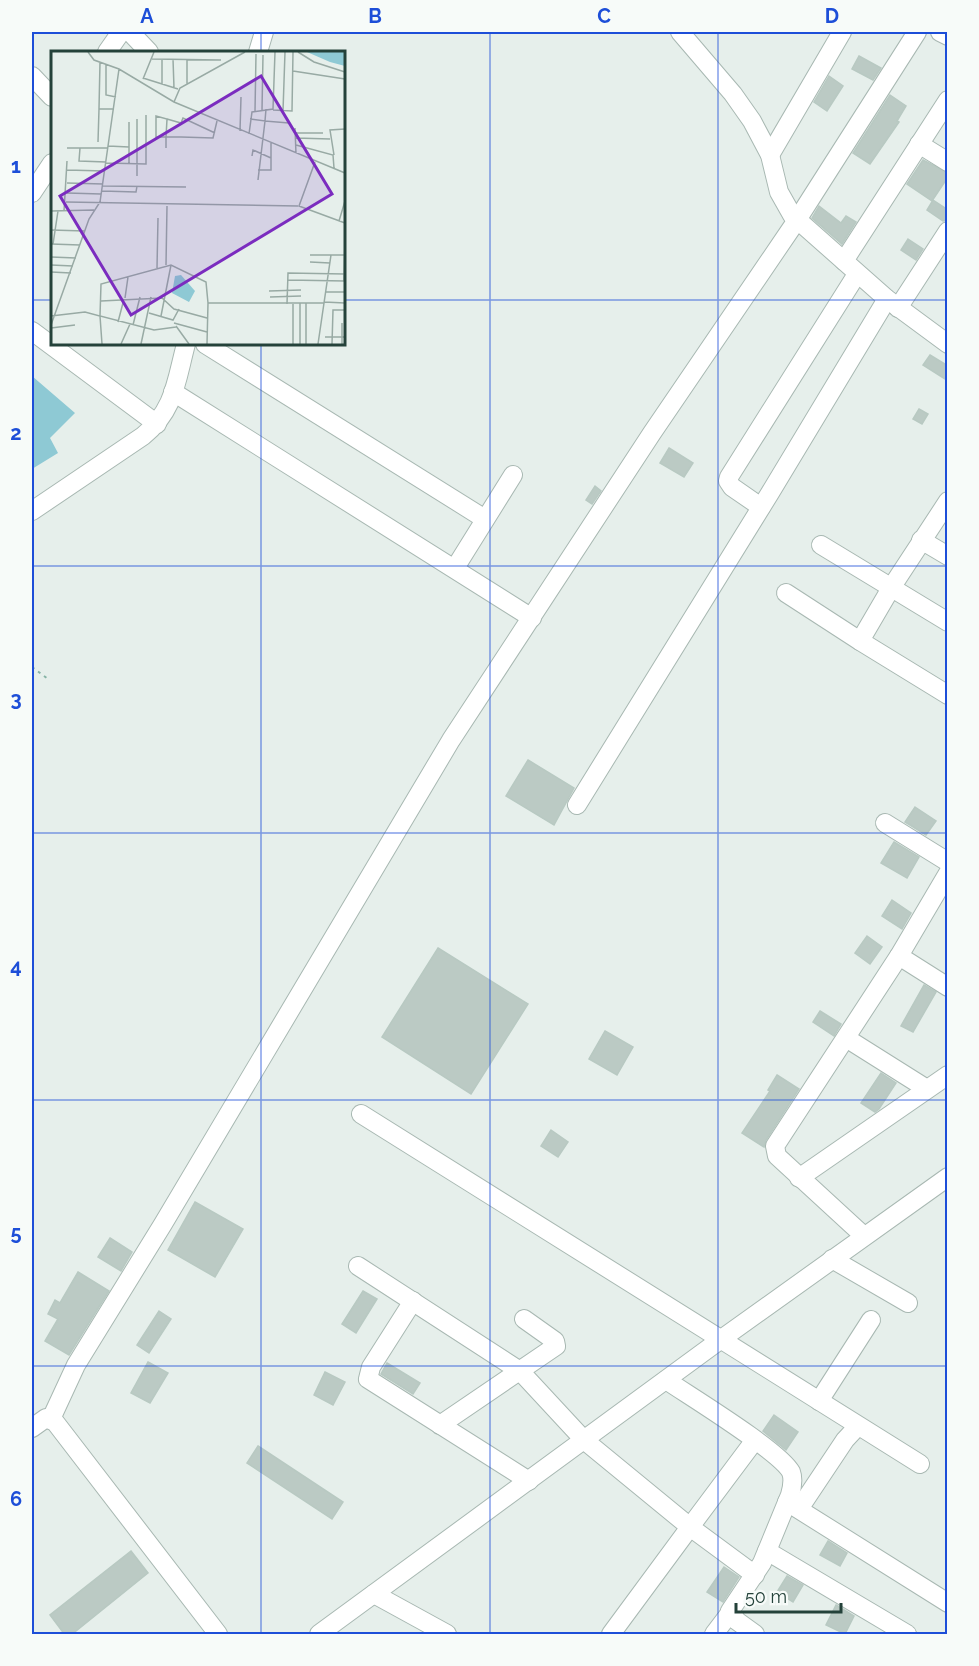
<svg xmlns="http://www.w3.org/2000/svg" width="979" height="1666" font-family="Raleway,sans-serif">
<rect width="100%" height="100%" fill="#e6efeb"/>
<polygon fill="#8ec9d4" points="32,376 75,413 50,438 58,453 32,469"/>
<g fill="#bbcac4" stroke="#b8c9c2" stroke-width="1.5">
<polygon points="859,56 881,68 873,80 852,69"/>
<polygon points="829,76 843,86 827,111 814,102"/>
<polygon points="890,95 906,106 897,121 899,122 870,164 853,153"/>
<polygon points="923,160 948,173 948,177 932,201 907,184"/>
<polygon points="933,200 948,210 948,220 943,221 927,210"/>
<polygon points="819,206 841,223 846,216 856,222 842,244 812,218"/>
<polygon points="908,239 923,249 916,260 901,250"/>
<polygon points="930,355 948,366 948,381 923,365"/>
<polygon points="919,409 928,414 922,424 913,419"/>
<polygon points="669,448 693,463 684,477 660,463"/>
<polygon points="595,486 601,491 592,504 586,500"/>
<polygon points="528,760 574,788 554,825 506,796"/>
<polygon points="915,807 936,821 926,835 905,822"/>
<polygon points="894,842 919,857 907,878 881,863"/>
<polygon points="892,900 911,913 902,929 882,916"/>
<polygon points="867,936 882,947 870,964 855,953"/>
<polygon points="438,948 528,1004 471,1094 382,1037"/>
<polygon points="924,985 936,992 913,1032 901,1026"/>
<polygon points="820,1011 841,1024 834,1036 813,1022"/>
<polygon points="605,1031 633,1047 617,1075 589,1059"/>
<polygon points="881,1073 896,1083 879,1109 875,1112 861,1103"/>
<polygon points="777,1075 799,1089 766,1140 764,1147 742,1133 770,1091 768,1090"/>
<polygon points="551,1130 568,1142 558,1157 541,1146"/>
<polygon points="195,1202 243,1229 215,1277 168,1250"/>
<polygon points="110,1238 132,1252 121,1271 98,1257"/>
<polygon points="78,1272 109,1291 69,1355 45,1341 58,1319 48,1314 55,1300 60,1303"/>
<polygon points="363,1291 377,1299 356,1333 342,1324"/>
<polygon points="159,1311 171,1319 149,1353 137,1345"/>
<polygon points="148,1362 168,1373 150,1403 131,1393"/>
<polygon points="387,1363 420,1383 413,1394 381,1374"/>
<polygon points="325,1372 345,1382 333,1405 314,1395"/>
<polygon points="774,1415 798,1432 786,1450 763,1431"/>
<polygon points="258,1446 343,1502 332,1519 247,1463"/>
<polygon points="828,1541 847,1553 840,1566 820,1555"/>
<polygon points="131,1551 148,1573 71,1635 65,1635 50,1615"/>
<polygon points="724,1567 739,1577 723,1602 707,1592"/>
<polygon points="787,1576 803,1585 793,1602 777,1592"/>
<polygon points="836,1605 854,1616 845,1634 826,1625"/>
</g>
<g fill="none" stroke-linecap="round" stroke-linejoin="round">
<g stroke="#a8b8b2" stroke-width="20">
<g id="minor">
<polyline points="130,32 149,52"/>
<polyline points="680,32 733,94 752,121 770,155 779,192 792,215 887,299 948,344"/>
<polyline points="940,32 948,36"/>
<polyline points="107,52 121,32"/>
<polyline points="258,52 264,32"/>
<polyline points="32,76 52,97"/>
<polyline points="919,144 948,162"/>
<polyline points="770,155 842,32"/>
<polyline points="32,193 52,163"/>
<polyline points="844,261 948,100"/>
<polyline points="898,308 948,231"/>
<polyline points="32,331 157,424"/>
<polyline points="205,344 485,519"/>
<polyline points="173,392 532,618"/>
<polyline points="948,501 891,588 860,641 948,695"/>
<polyline points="761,507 732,487 728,481 729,477 857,274"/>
<path d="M32 511 143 436C175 410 176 381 186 344"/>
<polyline points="921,540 948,556"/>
<polyline points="821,545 948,622"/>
<polyline points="455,568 513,475"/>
<polyline points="786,593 860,641"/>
<polyline points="577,805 770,493 887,299"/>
<polyline points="885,823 948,862"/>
<polyline points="899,956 948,987"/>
<polyline points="846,1038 927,1089"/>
<polyline points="361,1114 920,1464"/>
<polyline points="799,1178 948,1075"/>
<polyline points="864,1236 777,1156 775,1146 899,956 948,873"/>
<polyline points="832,1259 908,1303"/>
<polyline points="358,1266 520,1371 584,1440 690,1527 611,1634"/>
<polyline points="413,1301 371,1367 368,1379 529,1481"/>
<path d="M666 1380C691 1397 780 1451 791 1472 794 1480 792 1488 790 1495L762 1563 730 1611 737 1621 755 1634"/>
<polyline points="819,1401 871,1320"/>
<polyline points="51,1419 76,1365 163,1224 451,740 652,433 797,220 917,32"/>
<polyline points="440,1425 556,1346 555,1341 524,1319"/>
<polyline points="32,1428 46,1418 55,1422 218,1634"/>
<polyline points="755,1440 690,1527 755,1575"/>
<polyline points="787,1502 948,1603"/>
<polyline points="799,1509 845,1440 858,1426"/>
<polyline points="767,1551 907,1634"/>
<polyline points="374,1594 447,1634"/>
<polyline points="319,1634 720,1340 948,1177"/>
<polyline points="714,1634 730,1613"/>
</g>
</g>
<polyline stroke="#86b3a5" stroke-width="2" stroke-dasharray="3 4.5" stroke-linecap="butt" points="32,667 48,679"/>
<use href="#minor" stroke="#fff" stroke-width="18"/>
</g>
<path fill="none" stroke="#1d4ed8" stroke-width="1.5" stroke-opacity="0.55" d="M261 32V52M490 32V1634M718 32V1634M32 300H52M344 300H948M261 344V1634M32 566H948M32 833H948M32 1100H948M32 1366H948"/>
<g transform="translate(51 51)">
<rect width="294" height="294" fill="#e6efeb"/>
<path d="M256 1H294V15L279 11ZM130 224 144 240 138 251 121 242 124 225Z" fill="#8ec9d4"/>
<path fill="none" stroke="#98aaa4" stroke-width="1.5" d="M37 1 43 9 68 18 123 51 294 122M247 1 263 11 294 21M101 8 170 9M111 8V34M122 8 123 37M49 11 48 58H63M55 13V44L65 46M242 20 294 28M92 27 127 38M92 28 103 1M136 33V9M123 51 129 37 194 1M211 59 212 4M222 59 241 60 242 1M204 60 205 3M232 60 234 1M116 68 130 72 132 67 164 82M199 68 214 70 215 58M244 77 245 103M189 80 190 46M244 82H272M198 83 201 61 222 58 224 1M245 87 279 88M47 91 48 58M245 94 282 104 283 117M57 95 78 96M16 97H57M29 97 28 110 55 111M115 97V86L116 68 105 65V86H130L162 87 166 70M283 104 279 79 294 78M201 105 202 99 220 107M264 111 248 155 294 172M55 112 95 113V64M78 113V71M16 119 53 120M207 119H220V92M86 125V68M207 129 214 70 238 72M16 132 52 133M52 135 135 136M51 140 85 141 86 135M16 142 50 143M15 151 247 155M0 160 43 159M13 160 16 110M288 170 294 150M0 179 34 180M0 193 29 194M2 193 7 160M259 204H280M0 206 25 207M259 211 279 212M0 214 22 215M115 214 116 155M106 217 107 167M0 221 20 222M237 229 294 230M293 230 294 188M218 240 250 239M275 241H294M219 246 250 245M74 247 77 226M50 250 111 247 123 258 156 267M273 251 294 252M249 252V293M236 253 237 222 294 223M98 262 122 269 128 258M0 265 34 261 49 265 51 293M110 265 120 214M67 271 73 248M123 272 156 281M0 274 38 168 49 151 68 18M82 274 89 246M125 275 138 293M125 276 103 279 49 265 50 233 120 214 155 231 157 252M0 277 24 274M274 286H294M70 293 79 273M90 293 100 246M156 293 157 252H273L280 204H294M242 293V253M255 293V252M267 293 273 252M281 293 282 259H294M291 293V272"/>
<path fill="#7b2cbf" fill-opacity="0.15" stroke="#7b2cbf" stroke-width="3" d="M210 25 281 143 80 264 9 145Z"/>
<rect width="294" height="294" fill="none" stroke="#24423a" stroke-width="3"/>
</g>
<rect width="979" height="1666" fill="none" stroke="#f7fbf9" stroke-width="66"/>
<path d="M736 1603v9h105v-9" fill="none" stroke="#24423a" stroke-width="3"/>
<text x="745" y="1603" font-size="18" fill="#24423a" stroke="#f7fbf9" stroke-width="4.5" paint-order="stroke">50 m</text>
<rect x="33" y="33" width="913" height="1600" fill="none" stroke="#1d4ed8" stroke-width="2"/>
<g font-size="20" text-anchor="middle" font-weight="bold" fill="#1d4ed8">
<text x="147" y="23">A</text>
<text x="375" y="23">B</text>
<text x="604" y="23">C</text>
<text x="832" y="23">D</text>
<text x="16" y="173">1</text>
<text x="16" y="440">2</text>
<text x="16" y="706">3</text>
<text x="16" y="973">4</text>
<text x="16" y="1240">5</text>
<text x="16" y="1506">6</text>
</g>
</svg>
